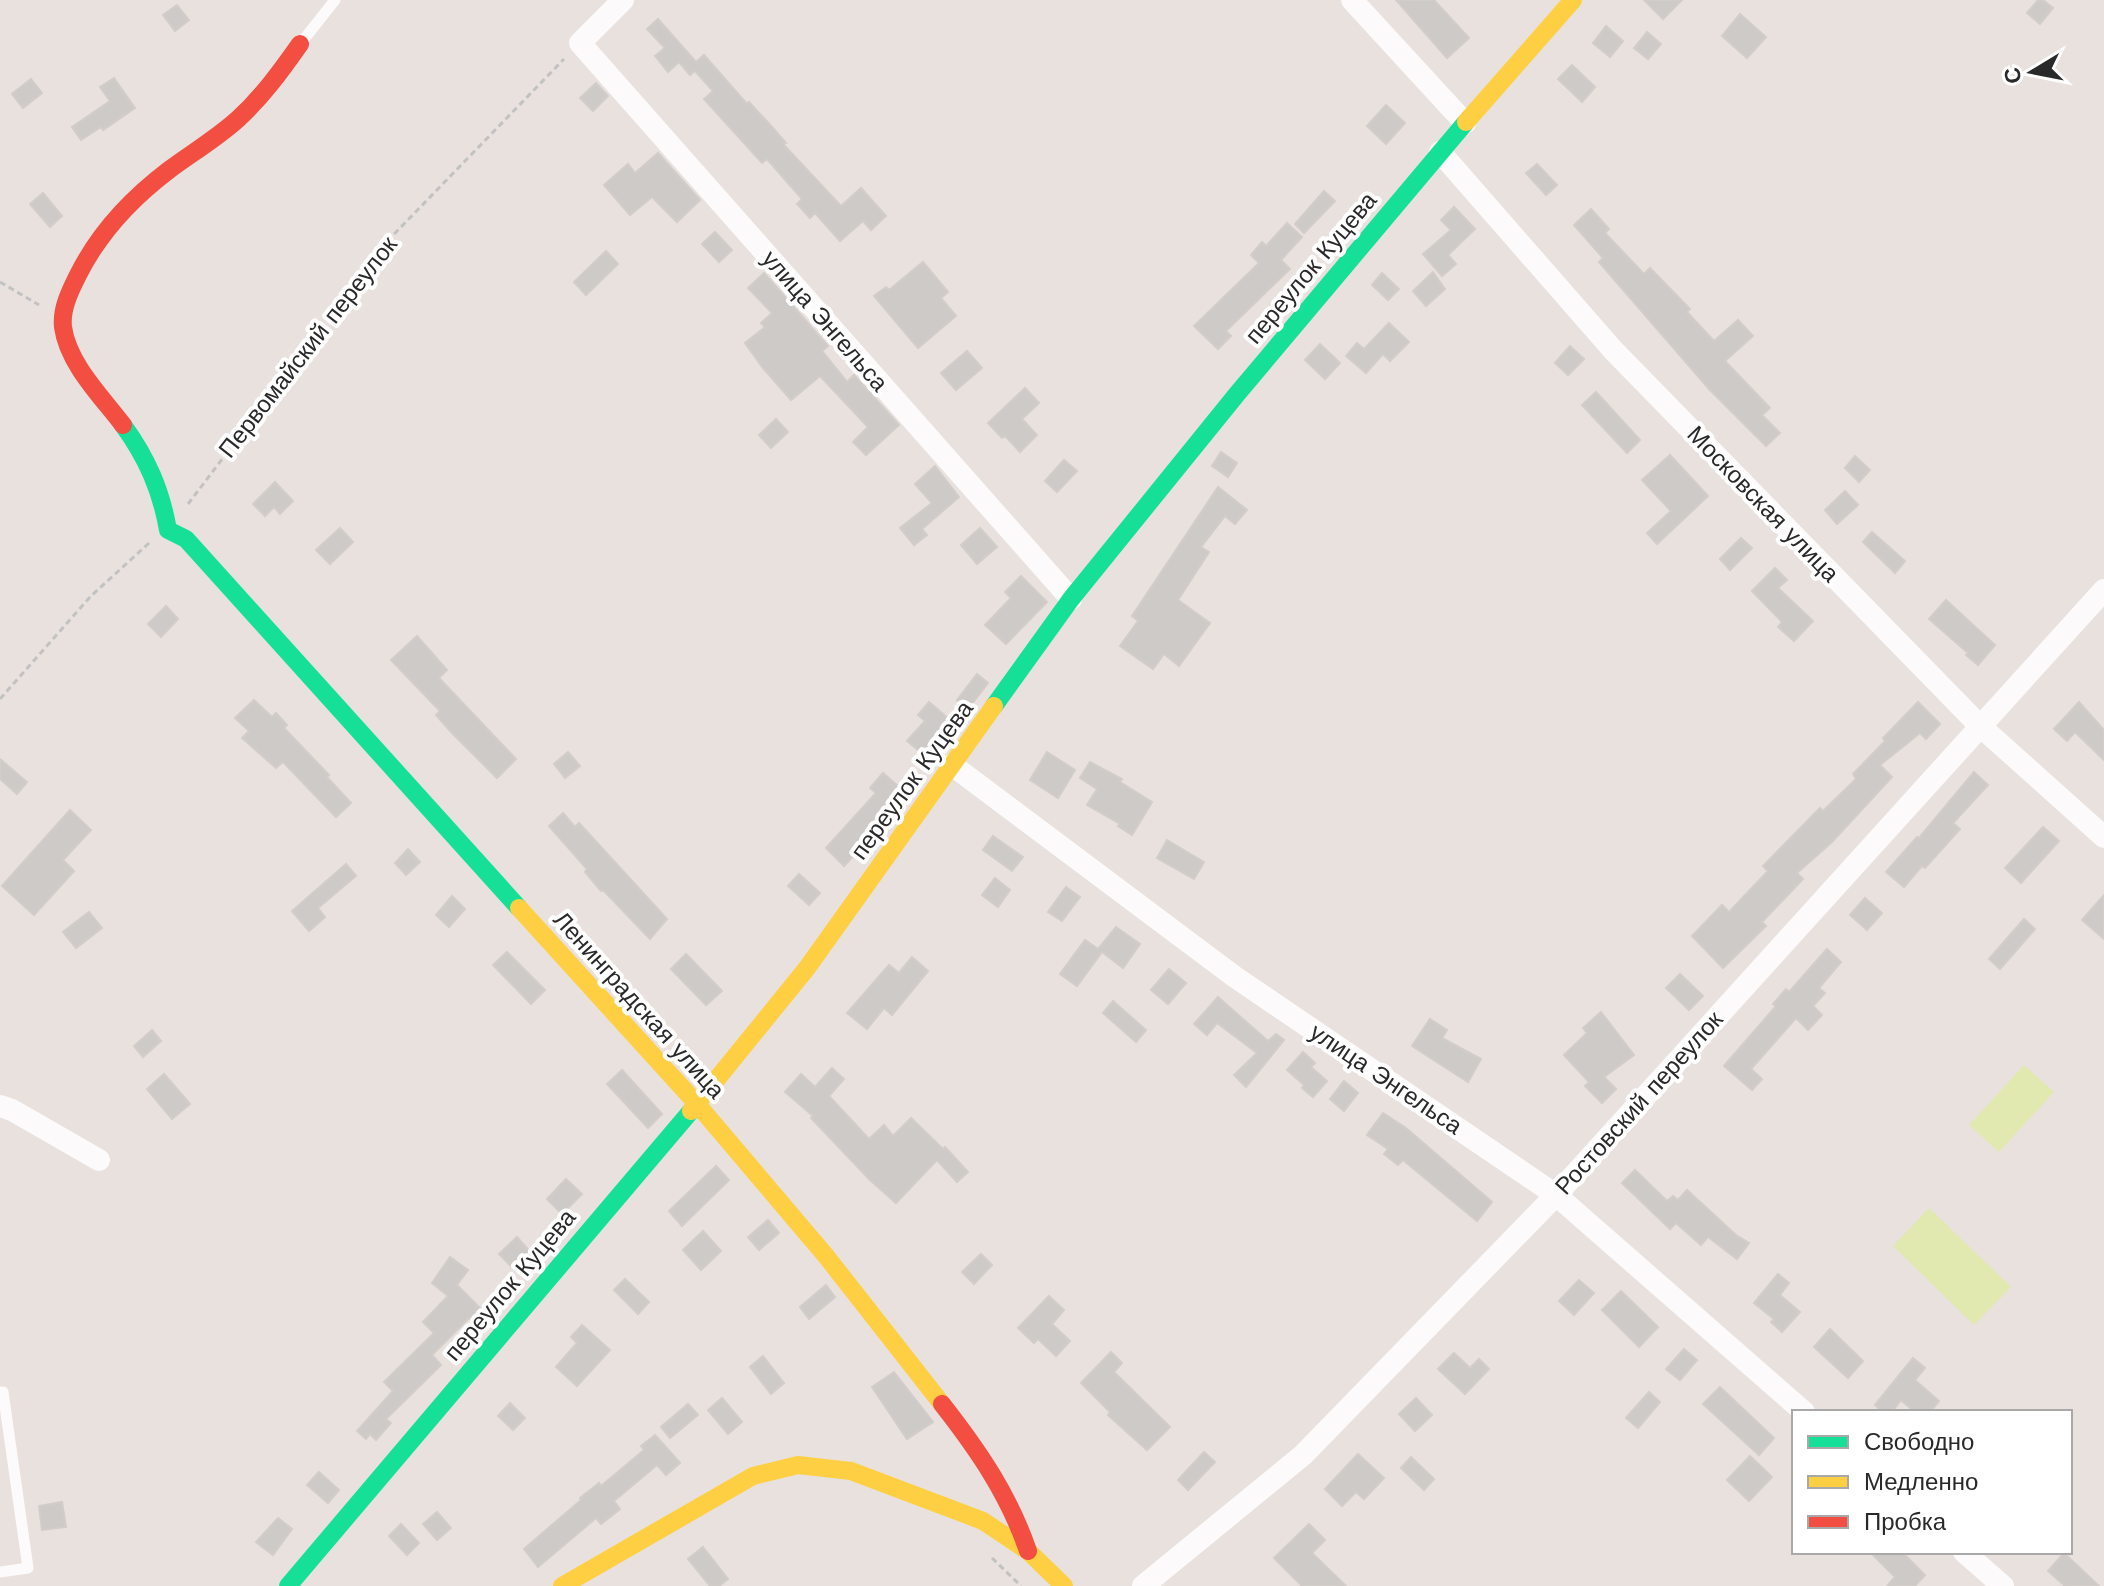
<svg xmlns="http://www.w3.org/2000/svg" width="2104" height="1586" font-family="'Work Sans',sans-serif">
<rect width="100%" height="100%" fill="#e8e1dd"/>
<g fill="#e2e9b0">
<polygon points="2024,1065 2054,1092 1999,1152 1969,1125"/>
<polygon points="1929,1208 2011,1287 1974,1325 1893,1246"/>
</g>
<g fill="#cecac7" stroke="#d3cdca" stroke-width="2">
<polygon points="1396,0 1434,0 1469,38 1447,58"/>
<polygon points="1644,0 1682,0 1663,19"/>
<polygon points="2038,0 2043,0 2053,8 2040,24 2027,13"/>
<polygon points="177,5 189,20 175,31 163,15"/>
<polygon points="1740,14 1766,37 1747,58 1722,36"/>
<polygon points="658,19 696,62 704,55 747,104 749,102 773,128 786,143 783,144 841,206 861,188 886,216 871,230 863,221 840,241 815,213 810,218 797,204 802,199 767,159 762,163 704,99 713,91 695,71 690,75 679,62 668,72 655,56 665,48 647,29"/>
<polygon points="1606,26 1623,41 1610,57 1593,43"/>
<polygon points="1647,32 1661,44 1648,59 1634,48"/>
<polygon points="1572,65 1595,87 1582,102 1558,79"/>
<polygon points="114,78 135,108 103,130 101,127 81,140 72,127 110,101 100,87"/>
<polygon points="31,79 42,93 23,108 12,94"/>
<polygon points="596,83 608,96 593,111 580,98"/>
<polygon points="1386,105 1405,123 1386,144 1367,126"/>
<polygon points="658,153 700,200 677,222 652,197 630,215 604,185 628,164 635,173"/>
<polygon points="1537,164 1557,185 1546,195 1526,173"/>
<polygon points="1324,191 1335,201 1304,233 1295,224"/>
<polygon points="43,193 62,216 50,227 30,204"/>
<polygon points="1454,207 1475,229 1448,255 1456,264 1442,276 1423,254 1451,230 1441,220"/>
<polygon points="1591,209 1609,229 1605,233 1644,274 1650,268 1690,309 1687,312 1714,341 1738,320 1753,336 1725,361 1770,408 1762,415 1780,433 1766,446 1709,389 1599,262 1603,258 1574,225"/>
<polygon points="1287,223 1302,237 1281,260 1290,269 1226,331 1231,336 1218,349 1194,326 1259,263 1251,255 1262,242 1266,246"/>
<polygon points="715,232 732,250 719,262 702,244"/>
<polygon points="606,251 618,264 586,295 574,282"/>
<polygon points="923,262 948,292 941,298 956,316 918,348 874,296 886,287 889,290"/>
<polygon points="1433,272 1445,289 1426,306 1413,291"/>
<polygon points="764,273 828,346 822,351 847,382 854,375 899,425 866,455 853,442 868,427 820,376 791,400 762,367 745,343 765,327 761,323 772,313 748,288"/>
<polygon points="1382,273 1399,289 1388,300 1372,285"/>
<polygon points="1389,323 1409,342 1390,361 1383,354 1366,373 1346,356 1357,343 1364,349"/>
<polygon points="1320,344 1340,363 1325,379 1305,360"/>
<polygon points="1570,346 1584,359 1568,375 1555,363"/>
<polygon points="967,351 982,368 956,390 941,373"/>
<polygon points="1025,388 1039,403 1022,419 1037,435 1020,452 1005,436 1002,438 988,423"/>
<polygon points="1596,392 1640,440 1627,453 1582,405"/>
<polygon points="776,419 788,432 771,448 759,435"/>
<polygon points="1221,452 1237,463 1228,477 1212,466"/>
<polygon points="1670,455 1708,496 1657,544 1647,533 1671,511 1642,480"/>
<polygon points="1855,456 1870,470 1859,482 1845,468"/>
<polygon points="1064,460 1077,471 1057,492 1045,481"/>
<polygon points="935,466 959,497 922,529 927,535 914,545 900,528 932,503 915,484"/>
<polygon points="275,482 293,501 280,514 274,507 265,516 253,504"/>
<polygon points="1218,487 1247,510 1235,524 1225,516 1201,547 1209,552 1178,600 1210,623 1179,666 1164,654 1153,669 1120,646 1138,621 1132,616"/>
<polygon points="1845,491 1858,505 1837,524 1825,510"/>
<polygon points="340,528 353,542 330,564 316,550"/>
<polygon points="980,528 997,547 977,564 961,545"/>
<polygon points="1872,532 1905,561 1895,573 1863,542"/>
<polygon points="1741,538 1752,548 1730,570 1720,559"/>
<polygon points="1775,568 1787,580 1778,588 1813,621 1794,641 1778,627 1782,622 1752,591"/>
<polygon points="1021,576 1047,602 1006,644 985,625 1011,598 1005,592"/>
<polygon points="1946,600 1995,645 1978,665 1966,655 1968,653 1929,619"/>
<polygon points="166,606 178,619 161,637 148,624"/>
<polygon points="417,636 447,670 439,678 516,759 497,778 451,732 436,715 440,711 391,660"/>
<polygon points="977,674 988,683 968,709 957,700"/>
<polygon points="254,700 272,717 276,713 287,725 284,728 329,775 327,777 351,803 336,817 283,762 276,768 242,738 249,731 235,718"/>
<polygon points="929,702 950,720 924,755 907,741 925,721 918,715"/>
<polygon points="1918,702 1940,724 1926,739 1920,733 1880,765 1892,777 1832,842 1797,873 1803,879 1762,922 1766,926 1723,968 1692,936 1722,905 1729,912 1768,871 1763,866 1820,808 1823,811 1856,779 1853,774 1885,741 1883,738"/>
<polygon points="2079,702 2104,730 2104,760 2075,732 2067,741 2054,729"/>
<polygon points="568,752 580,766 565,778 554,764"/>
<polygon points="1047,752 1075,770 1058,798 1030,780"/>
<polygon points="0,759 27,782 17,794 0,779"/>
<polygon points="1090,762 1122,779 1120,782 1152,802 1132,835 1118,826 1120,824 1087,805 1097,789 1080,778"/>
<polygon points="1974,772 1988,785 1953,823 1960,829 1925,868 1922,866 1904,887 1886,872 1917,837 1919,838"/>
<polygon points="883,773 905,792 882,817 886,821 844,866 826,848 876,793 870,788"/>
<polygon points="70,810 91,830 63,860 74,871 34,915 2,886"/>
<polygon points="563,813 575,827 579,823 667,919 650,939 603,890 601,891 585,872 587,869 549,826"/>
<polygon points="2043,827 2059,841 2021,883 2005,868"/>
<polygon points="993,836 1023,857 1012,871 983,850"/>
<polygon points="1167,840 1204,862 1194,879 1157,858"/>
<polygon points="408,849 420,862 406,875 395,863"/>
<polygon points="346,864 356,876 318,908 325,917 309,931 292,911"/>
<polygon points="799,874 820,893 809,905 788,886"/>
<polygon points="995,878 1010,890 998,907 982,895"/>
<polygon points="1066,887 1080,897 1062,921 1048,912"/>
<polygon points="2104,895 2104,939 2082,920"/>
<polygon points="452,896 465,909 449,927 436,915"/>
<polygon points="1865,898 1882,913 1867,930 1850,915"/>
<polygon points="89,912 102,928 76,948 63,932"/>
<polygon points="2024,919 2035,929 2000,969 1989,959"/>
<polygon points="1116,927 1140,944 1123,968 1102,952 1077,986 1060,974 1085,940 1098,949"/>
<polygon points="1827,949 1841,962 1819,988 1825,993 1813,1006 1822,1015 1808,1030 1796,1018 1751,1069 1762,1079 1752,1090 1724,1066 1776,1006 1773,1004 1786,989 1789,992"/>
<polygon points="507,952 545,990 531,1004 493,965"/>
<polygon points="686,954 722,991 706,1005 671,969"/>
<polygon points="912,957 928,971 892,1015 884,1008 867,1029 847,1013 889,965 899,973"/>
<polygon points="1169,969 1186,983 1168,1004 1151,990"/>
<polygon points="1680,974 1703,996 1689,1010 1666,988"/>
<polygon points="1218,997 1268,1041 1276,1034 1284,1040 1246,1087 1234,1075 1257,1053 1217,1023 1207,1035 1194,1024"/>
<polygon points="1113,1001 1146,1030 1136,1042 1103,1013"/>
<polygon points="1601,1012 1634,1055 1604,1077 1616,1089 1602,1103 1585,1086 1589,1082 1564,1055 1587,1033 1583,1028"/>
<polygon points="1430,1019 1447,1030 1442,1038 1481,1059 1468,1082 1412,1046"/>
<polygon points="152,1030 161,1041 143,1057 134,1046"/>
<polygon points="1303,1052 1315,1063 1311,1067 1327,1081 1313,1097 1302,1088 1304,1085 1287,1070"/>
<polygon points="832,1068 844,1079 829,1096 869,1139 884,1125 893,1136 911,1118 943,1149 945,1147 968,1172 957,1182 937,1160 896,1203 870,1180 811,1118 813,1116 785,1092 801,1074 815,1087"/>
<polygon points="622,1070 662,1114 648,1128 607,1084"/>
<polygon points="164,1074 190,1104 172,1119 147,1089"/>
<polygon points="1344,1081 1358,1093 1344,1111 1330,1099"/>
<polygon points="1383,1113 1406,1128 1492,1202 1477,1221 1403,1160 1398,1165 1384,1154 1388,1149 1367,1135"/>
<polygon points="716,1166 729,1180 682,1226 669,1211"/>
<polygon points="1635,1170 1667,1201 1673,1196 1678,1200 1687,1190 1736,1235 1749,1243 1737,1259 1708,1237 1701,1245 1676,1223 1670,1229 1622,1183"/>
<polygon points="566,1179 582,1194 562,1214 547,1199"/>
<polygon points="768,1220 779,1233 759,1250 748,1237"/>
<polygon points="703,1231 721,1251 701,1270 683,1250"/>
<polygon points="517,1237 533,1255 516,1271 499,1254"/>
<polygon points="981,1254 992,1265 974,1284 962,1272"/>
<polygon points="450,1257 468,1270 457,1285 484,1312 474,1323 469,1318 432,1355 441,1365 386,1419 391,1423 376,1440 370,1434 366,1439 357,1431 393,1391 384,1382 434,1333 423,1322 448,1296 432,1283"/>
<polygon points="1778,1274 1789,1283 1780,1295 1800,1312 1782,1332 1771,1322 1774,1319 1754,1303"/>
<polygon points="625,1279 649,1302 638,1314 614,1290"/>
<polygon points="1579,1280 1594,1293 1574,1315 1559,1301"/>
<polygon points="826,1285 835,1297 809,1319 800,1307"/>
<polygon points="1621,1291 1658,1327 1639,1347 1602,1310"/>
<polygon points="1049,1296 1064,1310 1052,1324 1070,1341 1056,1356 1038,1339 1034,1343 1018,1328"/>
<polygon points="582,1325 610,1350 577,1386 556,1367 577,1343 571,1337"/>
<polygon points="1830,1329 1863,1361 1848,1378 1814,1347"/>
<polygon points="1684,1349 1697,1360 1680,1380 1666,1369"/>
<polygon points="1111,1352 1122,1363 1114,1372 1170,1427 1147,1450 1108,1415 1110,1412 1081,1383"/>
<polygon points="1454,1353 1470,1368 1479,1359 1489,1369 1465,1394 1438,1369"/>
<polygon points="763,1356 784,1383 771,1394 750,1367"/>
<polygon points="1913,1358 1925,1368 1915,1380 1939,1401 1930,1412 1915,1412 1901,1400 1892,1412 1883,1412 1875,1405"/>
<polygon points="894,1372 933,1422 907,1439 872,1387"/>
<polygon points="1720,1387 1774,1438 1759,1455 1703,1404"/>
<polygon points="1649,1392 1660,1402 1638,1428 1626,1418"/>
<polygon points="722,1398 742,1422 728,1434 708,1410"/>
<polygon points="1416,1398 1432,1415 1415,1431 1399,1414"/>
<polygon points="510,1403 525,1418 513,1430 498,1416"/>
<polygon points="688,1404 698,1415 670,1438 661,1427"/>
<polygon points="655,1435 680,1463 666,1475 657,1465 614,1501 620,1509 601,1524 596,1518 538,1567 524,1549 581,1500 580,1498 599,1483 601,1486 644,1450 641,1446"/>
<polygon points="1204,1452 1215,1462 1188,1490 1178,1480"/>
<polygon points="1358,1454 1384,1478 1364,1499 1356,1492 1342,1506 1325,1489"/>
<polygon points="1750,1456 1772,1477 1749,1501 1727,1480"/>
<polygon points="1411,1457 1434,1479 1424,1490 1401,1468"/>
<polygon points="319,1472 339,1490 328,1503 307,1485"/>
<polygon points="62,1502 66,1527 42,1530 39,1506"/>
<polygon points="437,1512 451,1528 437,1540 423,1524"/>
<polygon points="278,1518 292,1529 273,1555 256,1542"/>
<polygon points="401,1524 419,1543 407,1555 389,1536"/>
<polygon points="1309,1524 1325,1540 1312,1553 1346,1586 1302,1586 1274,1558"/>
<polygon points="703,1547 728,1579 719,1586 710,1586 688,1559"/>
<polygon points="1870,1552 1902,1552 1925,1575 1915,1586 1887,1586 1895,1577"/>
<polygon points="2064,1553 2099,1586 2065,1586 2048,1571"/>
</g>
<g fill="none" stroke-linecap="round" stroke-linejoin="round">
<g stroke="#c3c2c2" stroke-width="3" stroke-dasharray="6 4" stroke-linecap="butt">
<polyline points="0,282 39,305"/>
<polyline points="188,504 315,337 369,260 564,59"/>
<polyline points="0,699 91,596 149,543"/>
<polyline points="992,1558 1021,1586"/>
</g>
<g stroke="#fcfafa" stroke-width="11">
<polyline points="301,43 335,0"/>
<polyline points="0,1392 3,1392 28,1568 0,1572"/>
</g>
<g stroke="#fcfafa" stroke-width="22">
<polyline points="623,0 580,43 1071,599"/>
<polyline points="1352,0 1465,123"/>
<polyline points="1440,152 1613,350 1979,725 2104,837"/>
<polyline points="952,765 1235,977 1556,1195 1804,1412"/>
<polyline points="0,1106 12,1110 99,1160"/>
<polyline points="1964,1552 2003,1586"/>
<polyline points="1143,1586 1303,1455 1556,1195 2104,590"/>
</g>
<g stroke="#16e098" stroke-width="18">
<path d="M123 425C147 458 161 490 168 530L186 539 519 908"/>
<polyline points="994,706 1071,599 1237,394 1466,122"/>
<polyline points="288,1586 691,1111"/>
</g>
<g stroke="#ffcf43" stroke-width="18">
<polyline points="1466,122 1573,0"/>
<polyline points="519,908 697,1104 826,1256 942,1404"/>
<polyline points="691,1111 807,968 994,706"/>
<polyline points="562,1586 753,1476 798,1465 851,1471 983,1521 1028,1551 1064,1586"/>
</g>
<g stroke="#f24e42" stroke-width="18">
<path d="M123 425C102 397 68 364 63 327 61 309 70 291 78 275 99 233 132 198 169 170 192 153 217 138 238 119 262 97 281 71 300 44"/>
<path d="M942 1404C978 1450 1009 1495 1028 1551"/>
</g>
</g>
<g text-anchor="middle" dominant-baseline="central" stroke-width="8" stroke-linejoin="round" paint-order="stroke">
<g font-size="24" fill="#292929" stroke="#fff">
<text transform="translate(1311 268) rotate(-50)">переулок Куцева</text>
<text transform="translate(825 321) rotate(49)">улица Энгельса</text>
<text transform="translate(308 347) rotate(-52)">Первомайский переулок</text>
<text transform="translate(1763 504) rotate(46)">Московская улица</text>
<text transform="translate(912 780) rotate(-54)">переулок Куцева</text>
<text transform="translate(639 1005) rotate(48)">Ленинградская улица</text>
<text transform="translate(1386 1079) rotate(34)">улица Энгельса</text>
<text transform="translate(1639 1103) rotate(-48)">Ростовский переулок</text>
<text transform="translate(510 1285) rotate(-50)">переулок Куцева</text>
</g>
</g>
<rect x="1792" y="1410" width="280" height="144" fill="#ffffff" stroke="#a9a9a9" stroke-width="2"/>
<rect x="1808" y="1436" width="40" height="12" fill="#16e098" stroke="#a9a9a9" stroke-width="2"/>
<text x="1864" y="1450" font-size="24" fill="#292929">Свободно</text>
<rect x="1808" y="1476" width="40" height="12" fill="#ffcf43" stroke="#a9a9a9" stroke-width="2"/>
<text x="1864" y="1490" font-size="24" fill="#292929">Медленно</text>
<rect x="1808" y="1516" width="40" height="12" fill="#f24e42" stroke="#a9a9a9" stroke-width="2"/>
<text x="1864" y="1530" font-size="24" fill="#292929">Пробка</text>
<g transform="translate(2032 72) rotate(260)" stroke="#ffffff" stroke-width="6" paint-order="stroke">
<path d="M0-6L14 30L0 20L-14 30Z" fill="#292929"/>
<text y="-12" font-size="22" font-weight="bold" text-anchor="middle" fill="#292929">С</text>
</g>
</svg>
